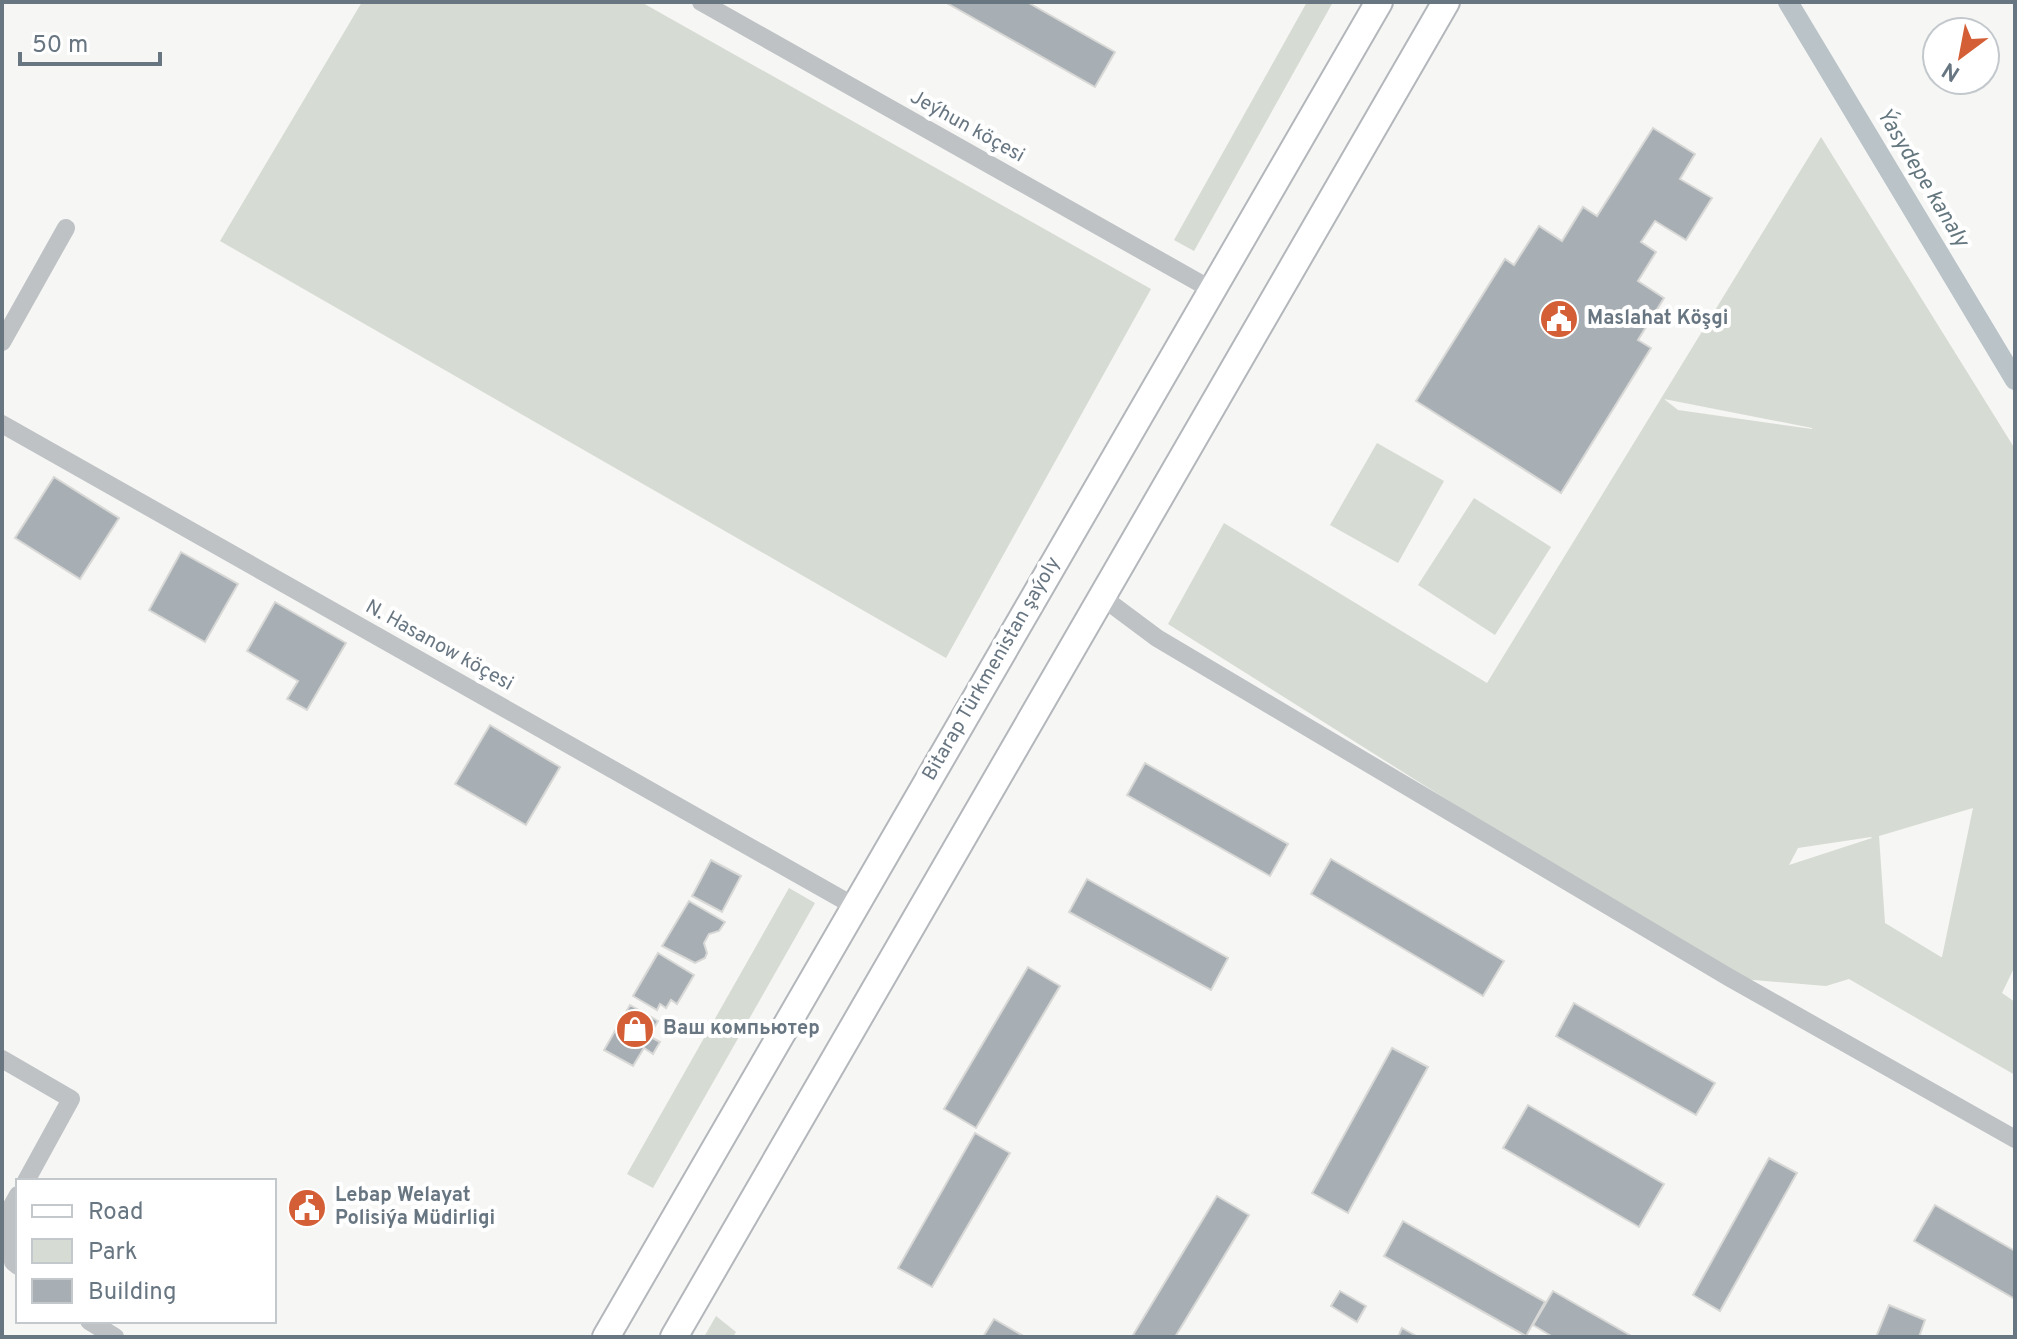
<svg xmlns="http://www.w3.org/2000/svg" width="2017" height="1339" font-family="Overpass,sans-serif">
<rect width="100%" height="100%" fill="#f6f6f4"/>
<g fill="#d6dbd3" fill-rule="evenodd">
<polygon points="362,2 641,2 1151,289 946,658 220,241"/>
<polygon points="1307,2 1333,2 1194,251 1174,240"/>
<path d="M1821 137 2015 449V966L2002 993 2015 1002V1075L1849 979 1826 986 1730 978 1168 624 1224 523 1487 683ZM1664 399 1812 428V429L1678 410ZM1973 808 1942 957H1941L1885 923 1879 836ZM1871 837 1872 838 1789 865 1798 848Z"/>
<polygon points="1377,443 1444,481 1398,563 1330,525"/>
<polygon points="1474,498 1551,547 1495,635 1418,585"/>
<polygon points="789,888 815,903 653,1188 627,1174"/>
<polygon points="716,1316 736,1332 733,1337 704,1337"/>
</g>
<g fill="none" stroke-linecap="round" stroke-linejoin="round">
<polyline stroke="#b9c3c8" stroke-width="20" points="1788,2 2015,380"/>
</g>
<g fill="#a8afb4" stroke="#d8d8d6" stroke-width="2">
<polygon points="945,2 1027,2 1115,52 1095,87"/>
<polygon points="1653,128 1695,154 1680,179 1712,198 1686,240 1655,221 1641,242 1656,252 1638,281 1664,298 1638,340 1651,348 1561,493 1416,401 1505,259 1514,265 1539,226 1562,241 1583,207 1597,216"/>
<polygon points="54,477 119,518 80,579 15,538"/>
<polygon points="181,552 238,584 205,642 149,610"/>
<polygon points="275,602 346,643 307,710 287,699 298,681 247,651"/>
<polygon points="490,725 560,767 526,825 455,784"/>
<polygon points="1145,763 1288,844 1270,876 1127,795"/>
<polygon points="1331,859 1504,961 1483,996 1311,894"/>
<polygon points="711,860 741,876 722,912 692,896"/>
<polygon points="1087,879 1228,958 1211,990 1069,912"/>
<polygon points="689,901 725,922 719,931 709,934 704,943 707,953 705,958 695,963 662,946"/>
<polygon points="658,953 694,975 677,1004 671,1000 666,1008 660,1004 657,1010 633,996"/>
<polygon points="1028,967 1060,986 976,1128 944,1109"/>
<polygon points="1574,1003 1715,1083 1696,1115 1556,1036"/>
<polygon points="630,1005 658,1021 649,1036 660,1042 653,1054 644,1048 633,1066 604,1050"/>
<polygon points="1392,1048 1428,1067 1348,1213 1312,1193"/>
<polygon points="1528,1105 1664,1184 1639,1227 1503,1148"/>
<polygon points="975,1133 1010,1153 932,1287 898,1268"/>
<polygon points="1769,1158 1797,1173 1720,1311 1693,1295"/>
<polygon points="1217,1196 1249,1215 1175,1337 1137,1337 1133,1335"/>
<polygon points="1935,1205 2015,1251 2015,1299 1914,1241"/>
<polygon points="1403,1221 1545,1302 1526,1336 1384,1256"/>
<polygon points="1340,1291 1366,1306 1357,1322 1331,1306"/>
<polygon points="1553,1291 1633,1337 1553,1337 1533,1325"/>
<polygon points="1889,1305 1925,1320 1919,1337 1876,1337"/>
<polygon points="994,1319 1025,1337 983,1337"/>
<polygon points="1402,1328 1418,1337 1398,1337"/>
</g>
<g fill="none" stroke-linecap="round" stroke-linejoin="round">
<g stroke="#b3b7bb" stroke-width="30">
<g id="secondary">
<polyline points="606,1337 1379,2"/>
<polyline points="674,1337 1446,2"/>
</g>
</g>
<g stroke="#bec2c5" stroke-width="18">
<polyline points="701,2 1212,290"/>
<polyline points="2,342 66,228"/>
<polyline points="2,424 854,906"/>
<polyline points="1102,597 1157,638 1730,978 2015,1139"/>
<polyline points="2,1059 71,1099 26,1181"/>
<polyline points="18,1195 9,1211 13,1262 18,1266"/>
<polyline points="89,1321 115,1337"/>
</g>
<use href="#secondary" stroke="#fff" stroke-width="26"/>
</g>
<defs>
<g id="civic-disc" transform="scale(2)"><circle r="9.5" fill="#d45f36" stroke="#fff"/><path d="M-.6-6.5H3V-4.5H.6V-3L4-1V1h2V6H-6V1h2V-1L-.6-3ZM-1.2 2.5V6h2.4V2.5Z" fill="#fff"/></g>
<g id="shop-disc" transform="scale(2)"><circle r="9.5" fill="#d45f36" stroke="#fff"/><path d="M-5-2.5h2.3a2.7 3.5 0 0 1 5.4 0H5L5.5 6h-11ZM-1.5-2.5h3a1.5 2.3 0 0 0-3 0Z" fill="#fff"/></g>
</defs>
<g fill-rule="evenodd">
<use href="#civic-disc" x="1559" y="319"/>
<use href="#shop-disc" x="635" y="1029"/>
<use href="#civic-disc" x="307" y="1208"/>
</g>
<g text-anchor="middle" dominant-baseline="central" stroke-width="8" stroke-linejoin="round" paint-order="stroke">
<g font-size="20" fill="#687682" stroke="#fff">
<text transform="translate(967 127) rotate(29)">Jeýhun köçesi</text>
<text transform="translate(439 646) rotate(29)">N. Hasanow köçesi</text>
<text transform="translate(992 669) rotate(-60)">Bitarap Türkmenistan şaýoly</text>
</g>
<g font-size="20" font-weight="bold" fill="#687682" stroke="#fff" text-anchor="start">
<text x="1587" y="319">Maslahat Köşgi</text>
<text x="663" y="1029">Ваш компьютер</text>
<text x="335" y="1196">Lebap Welayat<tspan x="335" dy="23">Polisiýa Müdirligi</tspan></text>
</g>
<g font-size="22" font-style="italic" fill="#64777f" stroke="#fff">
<text transform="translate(1922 178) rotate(59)">Ýasydepe kanaly</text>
</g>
</g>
<rect width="2017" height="1339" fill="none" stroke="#687682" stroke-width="8"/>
<rect x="16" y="1179" width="260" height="144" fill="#ffffff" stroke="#c3c8cd" stroke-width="2"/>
<rect x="32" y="1205" width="40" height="12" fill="#ffffff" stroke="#c3c8cd" stroke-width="2"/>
<text x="88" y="1219" font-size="24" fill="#687682">Road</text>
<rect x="32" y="1239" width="40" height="24" fill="#d6dbd3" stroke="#c3c8cd" stroke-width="2"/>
<text x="88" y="1259" font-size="24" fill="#687682">Park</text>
<rect x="32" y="1279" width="40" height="24" fill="#a8afb4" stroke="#c3c8cd" stroke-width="2"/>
<text x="88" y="1299" font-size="24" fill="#687682">Building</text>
<g transform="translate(1961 56) rotate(212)"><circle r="38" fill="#ffffff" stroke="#c3c8cd" stroke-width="2"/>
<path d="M0-6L14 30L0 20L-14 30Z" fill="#d45f36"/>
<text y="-12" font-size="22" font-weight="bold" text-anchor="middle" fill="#687682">N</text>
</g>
<path d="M20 52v12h140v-12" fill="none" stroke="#687682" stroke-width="4"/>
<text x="32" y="52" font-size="24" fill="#687682" stroke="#ffffff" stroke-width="6" paint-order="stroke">50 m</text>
</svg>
